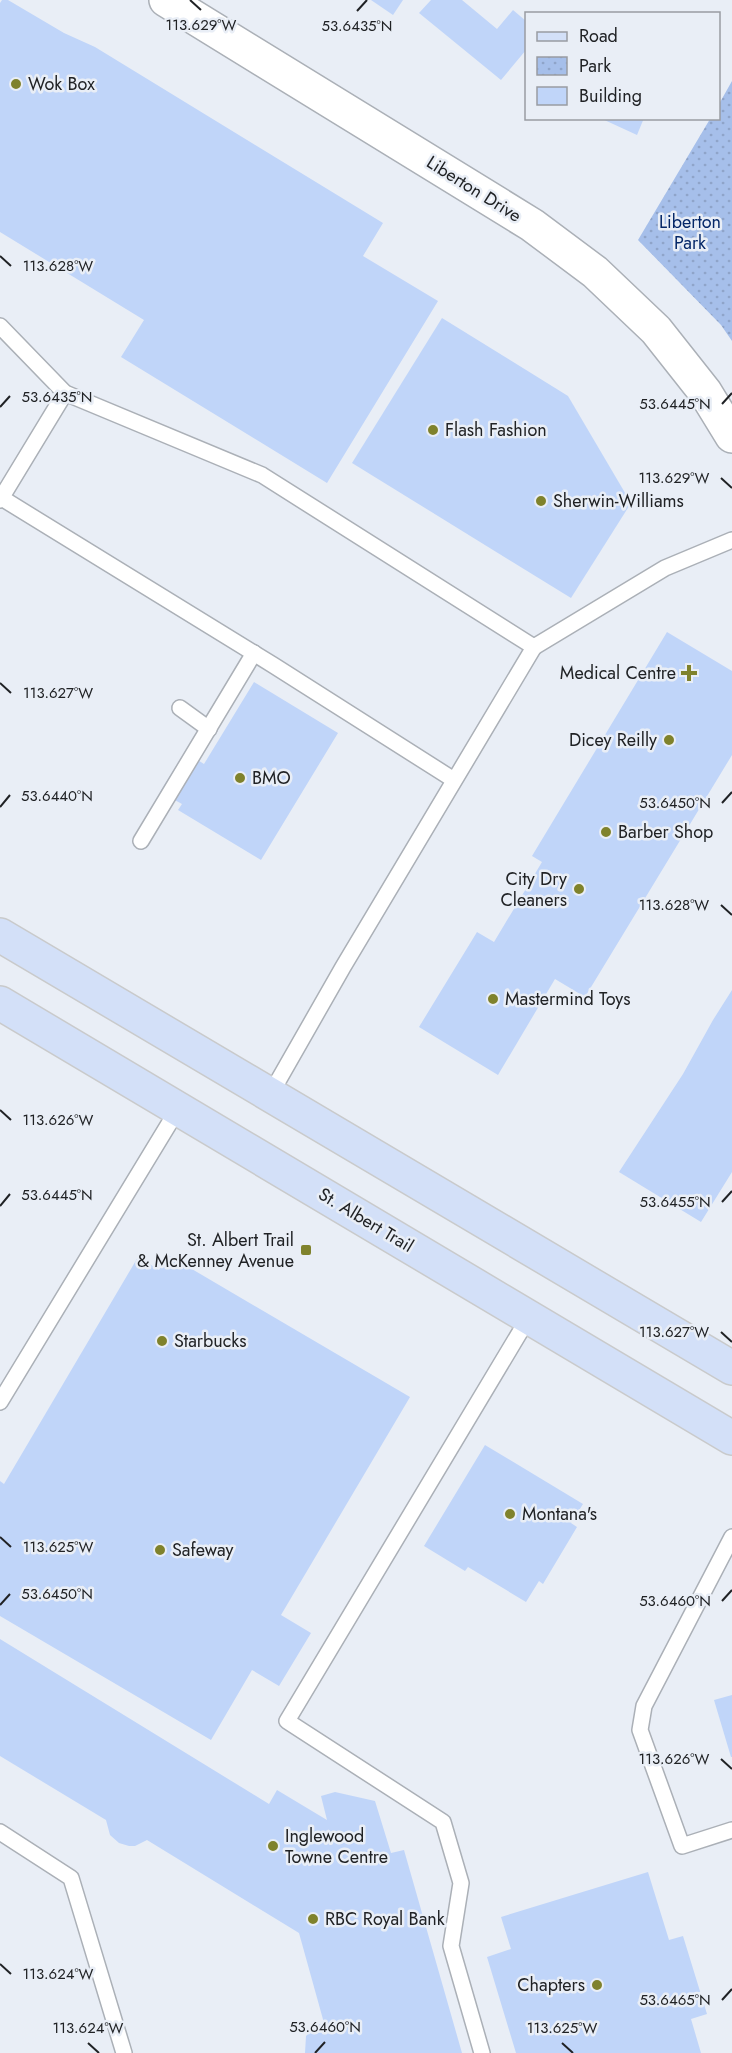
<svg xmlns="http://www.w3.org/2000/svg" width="732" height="2053" font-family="Jost,sans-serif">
<defs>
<pattern id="park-dots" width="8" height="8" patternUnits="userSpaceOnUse" patternTransform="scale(1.5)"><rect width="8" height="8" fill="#a6bfea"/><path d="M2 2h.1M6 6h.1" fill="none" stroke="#8fa4c9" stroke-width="1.8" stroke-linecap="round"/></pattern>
</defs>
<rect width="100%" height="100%" fill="#e9eef6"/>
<polygon fill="url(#park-dots)" points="732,81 732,341 721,325 638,240 710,119 718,118 719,104"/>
<g fill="#c0d5f9">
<polygon points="2,0 8,0 64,33 95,47 383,223 363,256 438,301 327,483 121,357 144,320 0,232 0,3"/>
<polygon points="371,0 403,0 393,15"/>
<polygon points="431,0 462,0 497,29 513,10 526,21 526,50 501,80 419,13"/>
<polygon points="600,118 644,118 637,135"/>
<polygon points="442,318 568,396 631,503 571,598 352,463"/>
<polygon points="667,632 732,671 732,755 585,997 555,979 498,1075 419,1027 477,932 494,942 542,862 532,856"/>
<polygon points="254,682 338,733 261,860 178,810 182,804 160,792 185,752 204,764"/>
<polygon points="732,990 732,1172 701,1222 619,1172 683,1074 713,1020"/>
<polygon points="168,1255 410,1397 281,1615 311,1633 279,1686 252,1670 211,1740 0,1616 0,1481 4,1484 138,1257 159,1270"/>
<polygon points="485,1445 583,1504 571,1523 577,1527 543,1584 539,1581 526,1602 468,1567 465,1571 424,1546"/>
<polygon points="0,1639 269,1804 277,1790 327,1820 321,1796 335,1792 375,1801 391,1853 404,1850 462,2053 305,2053 306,2036 317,2025 324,2023 299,1933 147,1840 135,1846 129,1846 119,1843 110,1835 106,1820 0,1756"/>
<polygon points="732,1695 732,1757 731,1757 714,1700"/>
<polygon points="648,1872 669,1940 683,1936 707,2014 691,2019 701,2053 516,2053 487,1957 511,1949 501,1917"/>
</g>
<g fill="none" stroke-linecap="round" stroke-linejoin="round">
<g stroke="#abb0b7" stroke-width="18">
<g id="service">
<polyline points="0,326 65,393 262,475 534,647 665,568 732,540"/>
<polyline points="0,497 273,665 454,780"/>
<polyline points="0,500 65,393"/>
<polyline points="180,708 209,729"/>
<polyline points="141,841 254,653"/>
<polyline points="270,1095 343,967 534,647"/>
<polyline points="0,1402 178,1109"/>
<polyline points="732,1537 644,1706 640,1730 682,1846 732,1830"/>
<polyline points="0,1832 71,1878 124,2053"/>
<polyline points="482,2053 451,1946 461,1883 443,1822 287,1721 529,1317"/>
</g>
</g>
<g stroke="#abb0b7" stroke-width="36">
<polyline id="tertiary" points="166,0 532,225 595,272 656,330 705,392 732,436"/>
</g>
<g stroke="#c9cacb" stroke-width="36">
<g id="primary">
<polyline points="0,935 732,1368"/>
<polyline points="0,1003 732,1438"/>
</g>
</g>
<use href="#service" stroke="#fff" stroke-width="15"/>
<use href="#tertiary" stroke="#fff" stroke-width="33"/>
<use href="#primary" stroke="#d3e0f8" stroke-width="33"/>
</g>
<path fill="none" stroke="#202225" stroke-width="2" d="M190 0 201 10M357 11 367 0M0 256 11 266M722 404 732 393M0 407 10 396M721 478 732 488M0 683 11 693M722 803 732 792M0 807 10 795M721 905 732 915M0 1110 11 1120M722 1202 732 1191M0 1206 10 1194M721 1332 732 1342M0 1537 11 1547M722 1601 732 1590M0 1605 10 1594M721 1759 732 1769M0 1964 11 1974M722 2000 732 1989M88 2043 99 2053M562 2043 573 2053M315 2053 325 2042"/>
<g fill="#7f822c" stroke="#e9eef6" stroke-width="2">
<circle cx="16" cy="84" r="6"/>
<circle cx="433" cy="430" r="6"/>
<circle cx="541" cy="501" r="6"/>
<path d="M686 664h6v6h6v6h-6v6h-6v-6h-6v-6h6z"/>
<circle cx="669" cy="740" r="6"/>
<circle cx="240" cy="778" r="6"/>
<circle cx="606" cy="832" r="6"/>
<circle cx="579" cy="889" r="6"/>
<circle cx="493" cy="999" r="6"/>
<rect x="300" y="1244" width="12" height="12" rx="3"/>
<circle cx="162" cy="1341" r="6"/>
<circle cx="510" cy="1514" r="6"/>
<circle cx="160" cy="1550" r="6"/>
<circle cx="273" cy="1846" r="6"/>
<circle cx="313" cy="1919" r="6"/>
<circle cx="597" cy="1985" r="6"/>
</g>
<g text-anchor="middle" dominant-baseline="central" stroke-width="5" stroke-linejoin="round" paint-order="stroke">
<g font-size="18" fill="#202225" stroke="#e9eef6" text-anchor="start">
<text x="28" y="84">Wok Box</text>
<text x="445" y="430">Flash Fashion</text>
<text x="553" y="501">Sherwin-Williams</text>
<text x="676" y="673" text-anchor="end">Medical Centre</text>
<text x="657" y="740" text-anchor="end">Dicey Reilly</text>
<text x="252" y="778">BMO</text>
<text x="618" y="832">Barber Shop</text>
<text x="567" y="879" text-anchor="end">City Dry<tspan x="567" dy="21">Cleaners</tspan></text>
<text x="505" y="999">Mastermind Toys</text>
<text x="294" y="1240" text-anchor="end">St. Albert Trail<tspan x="294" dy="21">&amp; McKenney Avenue</tspan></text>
<text x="174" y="1341">Starbucks</text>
<text x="522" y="1514">Montana's</text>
<text x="172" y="1550">Safeway</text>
<text x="285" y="1836">Inglewood<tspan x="285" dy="21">Towne Centre</tspan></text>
<text x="325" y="1919">RBC Royal Bank</text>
<text x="585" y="1985" text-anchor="end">Chapters</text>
</g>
<g font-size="18" fill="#202225" stroke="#e9eef6">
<text transform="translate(474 189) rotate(32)">Liberton Drive</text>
<text transform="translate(366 1220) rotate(31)">St. Albert Trail</text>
</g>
<g font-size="18" fill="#042768" stroke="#e9eef6">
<text x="690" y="222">Liberton<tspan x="690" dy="21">Park</tspan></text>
</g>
</g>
<g font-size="15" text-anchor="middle" fill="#202225" stroke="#e9eef6" stroke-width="5" stroke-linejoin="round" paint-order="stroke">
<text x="201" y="30">113.629°W</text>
<text x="357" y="31">53.6435°N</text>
<text x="58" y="271">113.628°W</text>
<text x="57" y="402">53.6435°N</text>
<text x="675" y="409">53.6445°N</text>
<text x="674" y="483">113.629°W</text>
<text x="58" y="698">113.627°W</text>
<text x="57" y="801">53.6440°N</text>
<text x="675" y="808">53.6450°N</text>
<text x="674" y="910">113.628°W</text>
<text x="58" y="1125">113.626°W</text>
<text x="57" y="1200">53.6445°N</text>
<text x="675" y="1207">53.6455°N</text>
<text x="674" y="1337">113.627°W</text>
<text x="58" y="1552">113.625°W</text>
<text x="57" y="1599">53.6450°N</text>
<text x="675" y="1606">53.6460°N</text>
<text x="674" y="1764">113.626°W</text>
<text x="58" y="1979">113.624°W</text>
<text x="675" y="2005">53.6465°N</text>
<text x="325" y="2032">53.6460°N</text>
<text x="88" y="2033">113.624°W</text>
<text x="562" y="2033">113.625°W</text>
</g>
<rect x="525" y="12" width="195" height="108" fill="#e9eef6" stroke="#999ca2" stroke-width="1.5"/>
<rect x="537" y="32" width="30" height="9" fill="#d3e0f8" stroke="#999ca2" stroke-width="1.5"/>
<text x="579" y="42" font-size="18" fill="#202225">Road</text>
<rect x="537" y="57" width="30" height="18" fill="url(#park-dots)" stroke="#999ca2" stroke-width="1.5"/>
<text x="579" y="72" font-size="18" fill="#202225">Park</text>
<rect x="537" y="87" width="30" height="18" fill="#c0d5f9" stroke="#999ca2" stroke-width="1.5"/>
<text x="579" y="102" font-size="18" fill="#202225">Building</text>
</svg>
